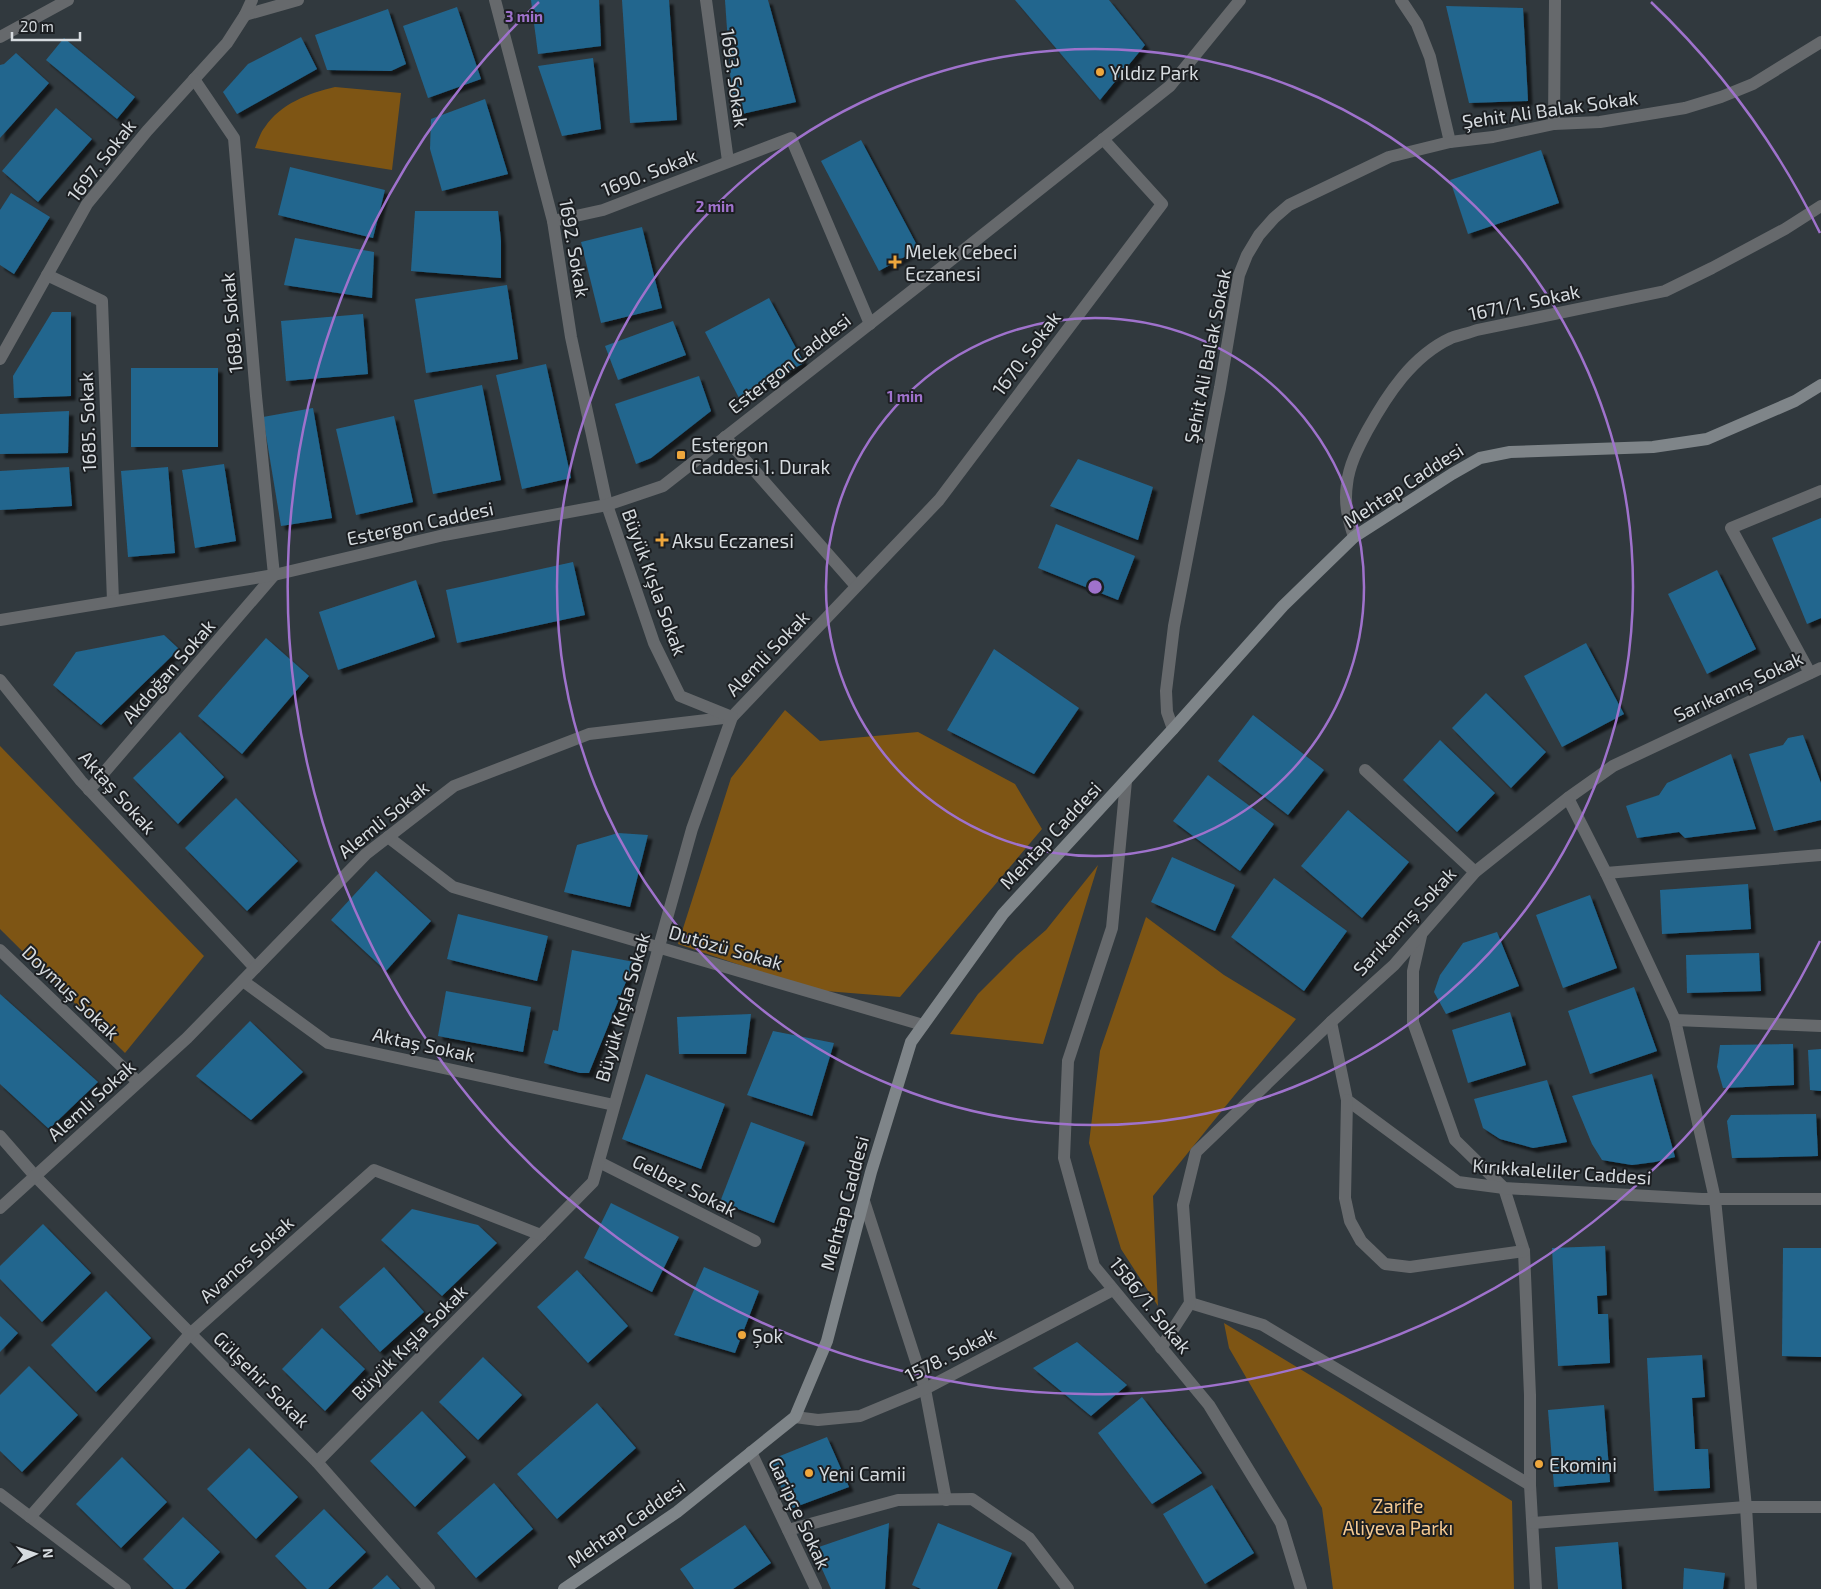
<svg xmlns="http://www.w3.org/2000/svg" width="1821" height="1589" font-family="'Exo 2',sans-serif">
<defs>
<filter id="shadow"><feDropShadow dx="4.5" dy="4.5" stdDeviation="1" flood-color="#0009"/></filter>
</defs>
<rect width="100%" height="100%" fill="#31393e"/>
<g fill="#7e5514">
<path d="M335 87 401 93 392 170 255 148C258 141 260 133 265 127 280 104 309 93 335 87Z"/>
<polygon points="785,710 820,741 918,732 1015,784 1042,829 900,997 813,990 678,944 731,778"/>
<polygon points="0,746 204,956 125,1053 0,929"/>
<polygon points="1098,865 1043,1044 950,1034 978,994 1017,955 1046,930"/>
<polygon points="1146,917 1224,975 1296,1019 1153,1196 1158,1306 1121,1249 1089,1143 1100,1051"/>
<polygon points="1224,1323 1343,1395 1512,1501 1514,1589 1333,1589 1322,1508 1229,1348"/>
</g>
<g fill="#22668e" filter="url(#shadow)">
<polygon points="531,0 599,0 601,46 538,54"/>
<polygon points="622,0 669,0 677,120 630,123"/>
<polygon points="725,0 768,0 796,102 733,116"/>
<polygon points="1015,0 1109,0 1145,45 1100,100"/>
<polygon points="1446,6 1523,8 1528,101 1469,103"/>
<polygon points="457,7 481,79 428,98 403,26"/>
<polygon points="388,9 406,64 391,71 327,70 315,35"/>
<polygon points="301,37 317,69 237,114 223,92 248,64"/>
<polygon points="64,38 135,97 117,119 46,60"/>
<polygon points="16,53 49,83 0,138 0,65 4,64"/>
<polygon points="593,58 601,129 562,136 538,66"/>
<polygon points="485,99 508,174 442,191 430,149 431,119"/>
<polygon points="56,108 92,139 38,202 2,171"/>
<polygon points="861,140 919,249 879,271 821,161"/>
<polygon points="1541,150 1559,203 1468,234 1450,180"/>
<polygon points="290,167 385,190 373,238 278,215"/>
<polygon points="11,193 50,217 14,274 0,265 0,210"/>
<polygon points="415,211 498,211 501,241 501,278 411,271"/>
<polygon points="642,227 662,308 601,323 581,242"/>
<polygon points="295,238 374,252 372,298 284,285"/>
<polygon points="507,285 518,359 426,373 415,299"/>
<polygon points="769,298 804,363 739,398 705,332"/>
<polygon points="52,312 71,312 71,396 14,398 13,376"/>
<polygon points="363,314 368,374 286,381 281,321"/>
<polygon points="673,321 686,355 618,380 605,346"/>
<polygon points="546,364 571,478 522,489 496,375"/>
<rect x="131" y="368" width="87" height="79"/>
<polygon points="699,376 711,411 651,458 636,464 615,404"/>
<polygon points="482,385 501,480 433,494 414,400"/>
<polygon points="313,408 332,518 281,526 263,417"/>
<polygon points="69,411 68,453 0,454 0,414"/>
<polygon points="394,416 413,502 356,515 336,429"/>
<polygon points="1078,459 1153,487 1138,540 1050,506"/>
<polygon points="224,464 236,541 195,548 182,470"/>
<polygon points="69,467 72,506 0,510 0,471"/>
<polygon points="168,467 175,553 128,557 121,471"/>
<polygon points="1821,518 1821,618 1807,624 1772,538"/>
<polygon points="1056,524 1135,556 1118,600 1038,568"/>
<polygon points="573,562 585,615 457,643 446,590"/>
<polygon points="1717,570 1756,649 1707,674 1668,594"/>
<polygon points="416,580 435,637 338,670 319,612"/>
<polygon points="164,635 179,649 101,725 53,685 76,652"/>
<polygon points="266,638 309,676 242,754 198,716"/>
<polygon points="1586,643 1624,714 1562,747 1524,676"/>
<polygon points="994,649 1079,708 1034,774 947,730"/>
<polygon points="1486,693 1546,752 1511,788 1452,728"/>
<polygon points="1253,715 1324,770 1288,815 1218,761"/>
<polygon points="180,732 224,777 178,824 133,778"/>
<polygon points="1803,735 1821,783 1821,820 1774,831 1749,754 1783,745 1788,738"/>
<polygon points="1440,740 1495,793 1457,832 1403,780"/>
<polygon points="1731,754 1756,829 1685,838 1679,832 1637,838 1626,806 1659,795 1667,783"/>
<polygon points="1208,775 1274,824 1240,871 1173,821"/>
<polygon points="236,798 298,861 247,911 185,848"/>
<polygon points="1348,810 1409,862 1362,918 1301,866"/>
<polygon points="618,833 648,835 630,907 564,892 577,845"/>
<polygon points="1172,857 1235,885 1215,931 1151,902"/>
<polygon points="376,871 431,921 386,971 331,920"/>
<polygon points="1274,878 1347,931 1304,991 1231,937"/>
<polygon points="1748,884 1751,929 1662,934 1660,890"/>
<polygon points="1590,895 1617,968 1563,988 1536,915"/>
<polygon points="458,914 548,936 537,981 447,959"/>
<polygon points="1497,932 1519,986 1446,1014 1434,992 1440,975 1463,943"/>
<polygon points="572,950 634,962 589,1073 580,1073 544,1063 553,1030 558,1031"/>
<polygon points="1759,953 1761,991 1687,993 1686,955"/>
<polygon points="1634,987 1657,1051 1590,1074 1568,1011"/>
<polygon points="446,991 531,1007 523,1052 438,1036"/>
<polygon points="0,994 98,1082 49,1129 0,1084"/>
<polygon points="1510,1012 1526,1065 1468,1083 1452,1030"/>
<polygon points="751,1014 746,1054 679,1054 677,1017"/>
<polygon points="250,1021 303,1072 251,1120 196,1076"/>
<polygon points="773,1031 834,1043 812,1116 747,1095"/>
<polygon points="1793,1044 1794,1085 1723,1088 1717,1067 1720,1045"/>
<polygon points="1821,1049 1821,1091 1810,1090 1808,1050"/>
<polygon points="646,1074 725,1104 701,1169 622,1139"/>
<polygon points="1652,1074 1675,1157 1655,1162 1632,1165 1602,1160 1592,1144 1572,1096"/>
<polygon points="1547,1080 1567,1142 1533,1148 1500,1139 1483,1128 1474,1099"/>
<polygon points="1816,1114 1818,1156 1732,1158 1727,1121 1731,1115"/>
<polygon points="751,1122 805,1142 774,1223 720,1202"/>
<polygon points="611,1203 679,1237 652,1292 584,1258"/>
<polygon points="412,1209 478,1225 497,1243 442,1296 381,1240"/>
<polygon points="43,1224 91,1273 42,1322 0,1279 0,1266"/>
<polygon points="1605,1246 1607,1295 1597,1296 1598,1314 1608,1314 1610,1363 1558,1366 1552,1248"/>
<polygon points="1783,1248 1821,1248 1821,1357 1782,1356"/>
<polygon points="384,1267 424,1312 380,1352 339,1307"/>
<polygon points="704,1267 759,1291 735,1353 674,1335"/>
<polygon points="577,1270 628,1326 588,1363 537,1307"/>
<polygon points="106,1291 151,1338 96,1392 51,1345"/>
<polygon points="0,1316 18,1333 0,1352"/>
<polygon points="322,1328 365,1369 325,1411 282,1369"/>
<polygon points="1077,1342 1127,1385 1091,1416 1033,1368"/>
<polygon points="1702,1355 1705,1397 1692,1398 1695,1449 1708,1449 1710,1488 1654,1491 1647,1358"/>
<polygon points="483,1357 522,1395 478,1440 439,1402"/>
<polygon points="29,1366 78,1415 22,1472 0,1451 0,1395"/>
<polygon points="1142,1397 1202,1473 1152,1504 1098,1433"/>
<polygon points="597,1403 636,1448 557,1519 517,1474"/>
<polygon points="1604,1405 1610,1482 1554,1487 1548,1410"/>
<polygon points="422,1411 466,1457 415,1507 370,1461"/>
<polygon points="827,1437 849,1487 790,1509 770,1460"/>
<polygon points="249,1448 298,1497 256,1539 207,1489"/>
<polygon points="122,1457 167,1502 121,1548 76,1504"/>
<polygon points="494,1483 533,1529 476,1578 437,1533"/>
<polygon points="1212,1485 1254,1553 1205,1584 1163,1514"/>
<polygon points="324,1509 366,1552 328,1589 307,1589 275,1556"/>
<polygon points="183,1517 220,1552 185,1589 174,1589 143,1559"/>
<polygon points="889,1523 885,1589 831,1589 813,1549"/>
<polygon points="938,1523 1012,1553 997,1589 921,1589 912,1585"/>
<polygon points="745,1525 771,1563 733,1589 694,1589 680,1569"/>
<polygon points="1618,1542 1622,1589 1558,1589 1555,1547"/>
<polygon points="1684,1568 1725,1573 1723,1589 1683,1589"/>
<polygon points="387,1575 400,1589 372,1589"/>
</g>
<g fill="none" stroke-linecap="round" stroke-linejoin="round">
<g stroke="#66696c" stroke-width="12">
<polyline points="706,0 728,161"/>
<polyline points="1401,0 1417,24 1430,57 1450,142"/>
<polyline points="245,15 298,0"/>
<polyline points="1554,124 1555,0"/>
<polyline points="553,221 603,210 791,138 870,324"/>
<polyline points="47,275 102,301 113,601"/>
<polyline points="0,359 87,204 147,131 227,43 245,15 252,0"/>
<polyline points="725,437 856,586"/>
<path d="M1354 537C1348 519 1344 504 1347 484 1349 465 1358 448 1367 431 1387 395 1412 356 1451 338 1459 335 1469 333 1477 330L1665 291 1712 268 1785 229 1821 206"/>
<polyline points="1810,673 1731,528 1821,491"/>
<polyline points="0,680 81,781 255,968"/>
<polyline points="1173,729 1167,712 1166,691 1174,626 1220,388 1239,275 1247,255 1259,235 1274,218 1289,205 1389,157 1450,142 1493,137 1554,124 1600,122 1685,108 1721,97 1753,84 1821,42"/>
<polyline points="1365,770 1475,872"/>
<polyline points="1126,781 1112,928 1068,1061 1064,1158 1094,1266 1209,1405 1281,1523 1301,1589"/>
<polyline points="89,790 274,575 256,396 234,138 194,79"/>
<polyline points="1568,798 1606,873 1675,1020 1715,1199 1746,1507 1751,1589"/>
<polyline points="388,837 453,887 923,1025"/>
<polyline points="1606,873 1821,855"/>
<polyline points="1421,936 1413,971 1413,1022 1455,1140 1504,1188 1524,1251 1530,1395 1530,1485 1536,1589"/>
<polyline points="0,950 138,1082"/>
<polyline points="243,981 328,1043 614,1105"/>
<polyline points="1675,1020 1821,1026"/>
<polyline points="1331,1022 1347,1100 1458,1182 1504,1188 1702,1199 1821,1199"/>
<polyline points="1347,1100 1345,1198 1350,1221 1361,1241 1385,1264 1410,1267 1524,1251"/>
<polyline points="0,1136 35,1176 317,1462 429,1589"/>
<polyline points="599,1162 755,1241"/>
<polyline points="864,1201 925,1389 946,1500"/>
<polyline points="0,1208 187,1038 366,854 454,786 589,734 732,717 939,500 1162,204 1103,139"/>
<polyline points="1190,1303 1263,1325 1530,1485"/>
<polyline points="1161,1348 1190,1303 1183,1205 1196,1152 1331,1022 1394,965 1475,872 1568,798 1613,766 1821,668"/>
<polyline points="795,1417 818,1420 860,1416 925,1389 1113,1290"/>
<polyline points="751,1452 816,1589"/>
<polyline points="317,1462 593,1182 692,829 732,717 680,696 654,643 607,505 571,337 553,221 495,0"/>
<polyline points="0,1494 125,1589"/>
<polyline points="30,1517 190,1334 374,1170 541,1235"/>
<polyline points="1533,1523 1746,1507 1821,1507"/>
<polyline points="788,1530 898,1500 972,1499 1029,1538 1068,1589"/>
</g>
<g stroke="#66696c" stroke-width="12">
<polyline points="0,37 68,0"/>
<polyline points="0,620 274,575 444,535 607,505 663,486 941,268 1170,86 1240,0"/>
</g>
<polyline stroke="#7f8589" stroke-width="12" points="564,1589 677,1512 795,1417 827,1341 871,1172 911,1042 1003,914 1173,729 1283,606 1354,537 1452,474 1480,458 1510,452 1653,447 1707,439 1795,401 1821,385"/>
</g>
<g fill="none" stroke="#9f72cc" stroke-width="2.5">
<circle cx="1095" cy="587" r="269"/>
<circle cx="1095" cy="587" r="538"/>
<path d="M1820 941A807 807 0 1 1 539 2M1651 2A807 807 0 0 1 1820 233"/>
</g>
<g fill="#eea73d" stroke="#1c1f22" stroke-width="2">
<circle cx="1100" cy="72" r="5"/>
<path d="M892.5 254.5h5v5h5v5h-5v5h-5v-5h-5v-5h5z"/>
<rect x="676" y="450" width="10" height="10" rx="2.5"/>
<path d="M659.5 532.5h5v5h5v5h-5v5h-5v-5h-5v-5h5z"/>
<circle cx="742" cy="1335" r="5"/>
<circle cx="1539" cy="1464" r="5"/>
<circle cx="809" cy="1473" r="5"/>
</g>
<g text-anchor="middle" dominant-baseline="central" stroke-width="4" stroke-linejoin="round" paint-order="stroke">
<g font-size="19" fill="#d6dbdf" stroke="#1c1f22" text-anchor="start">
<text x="1110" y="72">Yıldız Park</text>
<text x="905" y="251">Melek Cebeci<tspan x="905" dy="22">Eczanesi</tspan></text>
<text x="691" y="444">Estergon<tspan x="691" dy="22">Caddesi 1. Durak</tspan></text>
<text x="672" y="540">Aksu Eczanesi</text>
<text x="752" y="1335">Şok</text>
<text x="1549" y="1464">Ekomini</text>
<text x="819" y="1473">Yeni Camii</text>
</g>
<g font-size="19" fill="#d6dbdf" stroke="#1c1f22">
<text transform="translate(735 78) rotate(82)">1693. Sokak</text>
<text transform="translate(1550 109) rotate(-8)">Şehit Ali Balak Sokak</text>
<text transform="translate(101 160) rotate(-52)">1697. Sokak</text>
<text transform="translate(649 172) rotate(-21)">1690. Sokak</text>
<text transform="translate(575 248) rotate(80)">1692. Sokak</text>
<text transform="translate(1524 302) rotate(-12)">1671/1. Sokak</text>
<text transform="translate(231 323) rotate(-95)">1689. Sokak</text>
<text transform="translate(1026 353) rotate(-53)">1670. Sokak</text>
<text transform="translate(1207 356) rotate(-79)">Şehit Ali Balak Sokak</text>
<text transform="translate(789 363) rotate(-38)">Estergon Caddesi</text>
<text transform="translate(87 422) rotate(-92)">1685. Sokak</text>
<text transform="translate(1403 485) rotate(-33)">Mehtap Caddesi</text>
<text transform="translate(420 523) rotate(-12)">Estergon Caddesi</text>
<text transform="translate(655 582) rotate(70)">Büyük Kışla Sokak</text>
<text transform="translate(767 653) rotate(-46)">Alemli Sokak</text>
<text transform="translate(168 671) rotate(-49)">Akdoğan Sokak</text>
<text transform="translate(1738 686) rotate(-25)">Sarıkamış Sokak</text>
<text transform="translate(118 792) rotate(48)">Aktaş Sokak</text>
<text transform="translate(383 819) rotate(-39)">Alemli Sokak</text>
<text transform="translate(1050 835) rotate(-47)">Mehtap Caddesi</text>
<text transform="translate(1404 921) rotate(-47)">Sarıkamış Sokak</text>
<text transform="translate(726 947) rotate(16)">Dutözü Sokak</text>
<text transform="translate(71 992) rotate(44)">Doymuş Sokak</text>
<text transform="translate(622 1007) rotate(-74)">Büyük Kışla Sokak</text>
<text transform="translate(424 1044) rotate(12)">Aktaş Sokak</text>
<text transform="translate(91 1100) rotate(-42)">Alemli Sokak</text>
<text transform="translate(1562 1171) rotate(4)">Kırıkkaleliler Caddesi</text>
<text transform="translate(685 1185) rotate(27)">Gelbez Sokak</text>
<text transform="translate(844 1203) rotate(-75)">Mehtap Caddesi</text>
<text transform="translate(246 1259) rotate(-42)">Avanos Sokak</text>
<text transform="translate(1151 1305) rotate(51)">1586/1. Sokak</text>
<text transform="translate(409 1342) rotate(-45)">Büyük Kışla Sokak</text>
<text transform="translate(950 1354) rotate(-27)">1578. Sokak</text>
<text transform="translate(262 1379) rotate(45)">Gülşehir Sokak</text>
<text transform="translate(800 1513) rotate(65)">Garipçe Sokak</text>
<text transform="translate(626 1523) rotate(-35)">Mehtap Caddesi</text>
</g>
<g font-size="19" fill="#f7cb93" stroke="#1c1f22">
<text x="1398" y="1505">Zarife<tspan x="1398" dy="22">Aliyeva Parkı</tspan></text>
</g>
</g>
<circle cx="1095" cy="587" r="8" fill="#9f72cc" stroke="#1c1f22" stroke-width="2.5"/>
<g font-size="15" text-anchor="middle" font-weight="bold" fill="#9f72cc" stroke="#1c1f22" stroke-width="4" stroke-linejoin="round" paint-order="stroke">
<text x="524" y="22">3 min</text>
<text x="715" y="212">2 min</text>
<text x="905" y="402">1 min</text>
</g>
<g transform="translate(35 1554) rotate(87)" stroke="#1c1f22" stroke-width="4" paint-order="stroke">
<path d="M0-4L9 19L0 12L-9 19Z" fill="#d6dbdf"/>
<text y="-8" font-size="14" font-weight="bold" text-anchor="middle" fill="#d6dbdf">N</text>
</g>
<path d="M12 32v8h68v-8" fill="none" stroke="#d6dbdf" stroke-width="2.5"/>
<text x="20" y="32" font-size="15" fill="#d6dbdf" stroke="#1c1f22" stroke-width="4" paint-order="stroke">20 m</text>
</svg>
